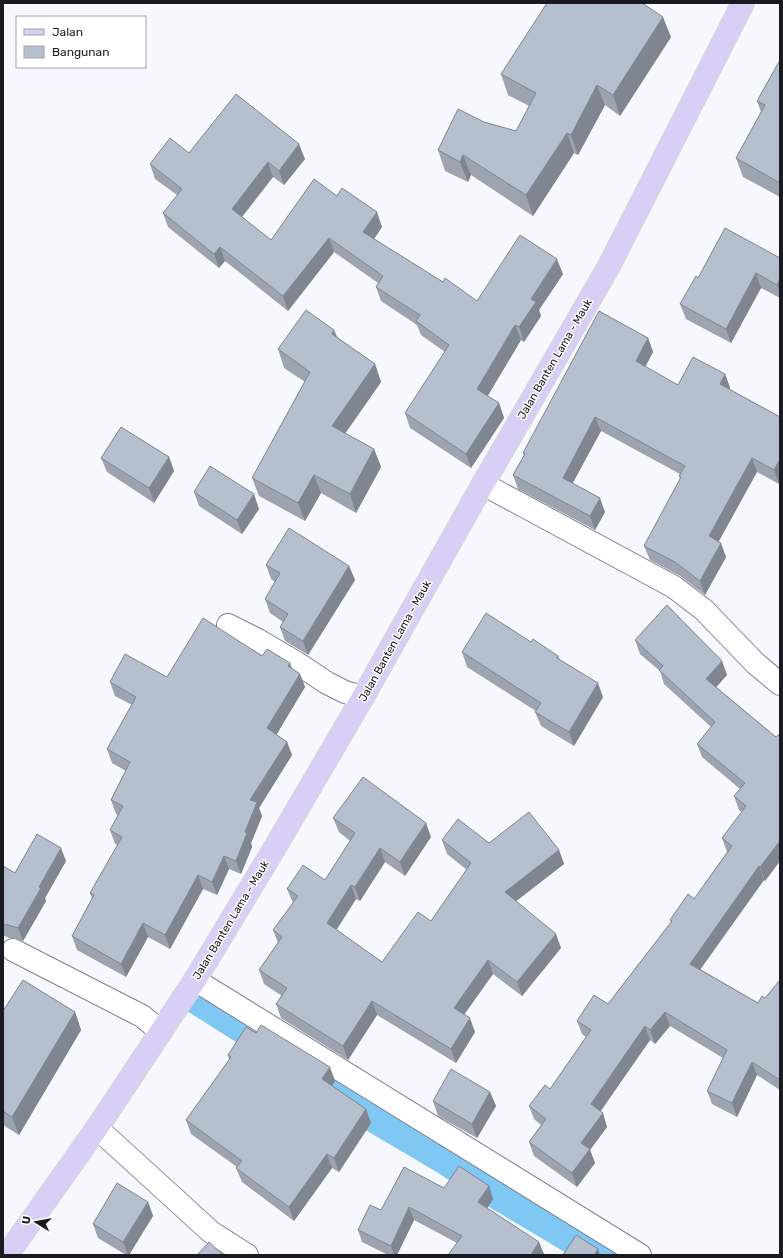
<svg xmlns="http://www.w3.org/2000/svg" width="783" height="1258" font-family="Rubik,sans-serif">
<rect width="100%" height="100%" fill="#f6f8fe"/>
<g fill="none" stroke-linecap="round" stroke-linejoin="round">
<polyline stroke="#7fc8f4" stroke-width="32" points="193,996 319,1075 368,1113 446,1159 497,1193 601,1255"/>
<g stroke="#7f818f" stroke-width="24">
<g id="street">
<polyline points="483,484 674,587 704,610 755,663 780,684"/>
<polyline points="228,625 258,640 300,665 327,683 345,692 363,697"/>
<polyline points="13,950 142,1016 160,1031"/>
<polyline points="195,980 640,1255"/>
<polyline points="97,1128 211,1232 247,1255"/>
</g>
</g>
<g stroke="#d6d6d7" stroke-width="24">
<polyline id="primary" points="7,1255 97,1128 195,980 277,844 363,697 483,484 609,266 743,3"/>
</g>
<use href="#street" stroke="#fff" stroke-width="22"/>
<use href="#primary" stroke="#d9cef5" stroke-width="22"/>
</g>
<g fill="#9da4b0">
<polygon points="671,37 620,116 605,105 578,155 574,153 533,216 471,175 468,182 445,171 438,150 484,122 516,131 529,106 508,95 501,74"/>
<polygon points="780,60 780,197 743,177 736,158 761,112 757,101"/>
<polygon points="189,153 305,159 284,185 273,177 242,217 271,240 337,196 382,227 374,239 443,282 477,301 563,274 539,310 541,316 524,342 521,340 487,396 499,403 504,418 471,468 410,428 405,413 445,352 421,335 417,325 381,301 376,287 378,283 334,252 288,311 225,261 219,268 168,227 163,213 177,195 155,179 150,164"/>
<polygon points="780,258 780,298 761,288 731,343 686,319 680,304 698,278"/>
<polygon points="334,330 337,337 375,364 381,382 345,433 374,449 381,467 356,513 321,493 305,521 259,496 252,478 305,382 284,368 278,349"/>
<polygon points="648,338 653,352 645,367 678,385 725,374 730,388 730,390 780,417 780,482 779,484 757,472 718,542 726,557 705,595 680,576 650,560 644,546 680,479 679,476 680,474 601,431 572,483 605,512 595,530 518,489 513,475 524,456 523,453"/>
<polygon points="169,457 174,471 154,503 107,472 101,458"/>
<polygon points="194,492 259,509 242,534 199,506"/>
<polygon points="266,565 349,566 355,580 308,655 285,641 280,627 283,622 270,613 265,599 275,582 271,579"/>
<polygon points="635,640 727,675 716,687 776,737 780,733 780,861 765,881 764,880 700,969 758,1003 765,998 780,980 780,1090 757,1075 737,1117 712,1104 707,1091 723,1058 670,1026 655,1044 650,1040 600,1111 607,1127 590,1150 595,1163 577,1187 534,1156 529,1142 541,1125 534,1119 529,1106 550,1089 586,1037 582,1034 577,1021 608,1004 671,922 670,920 694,899 727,852 722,838 742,812 739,810 734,796 740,789 702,757 697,744 711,727 664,684 660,671 640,654"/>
<polygon points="531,642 558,656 560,660 603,697 574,746 541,726 535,712 536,711 467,667 462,652"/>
<polygon points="262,656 292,668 300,674 305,687 276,735 287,742 292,755 259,808 262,816 251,843 252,847 241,874 229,869 217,895 203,889 170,949 148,937 126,977 77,950 72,936 92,898 90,893 118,845 115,844 110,830 118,815 116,814 111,800 126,771 112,763 107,749 132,705 115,696 110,682 167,677"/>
<polygon points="333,818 431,837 405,876 385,862 360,901 356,899 336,930 382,962 431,921 467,870 447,854 442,840 489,843 559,850 564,864 516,901 561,948 522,996 493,974 464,1014 475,1032 456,1063 377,1015 348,1060 281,1018 276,1004 282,996 264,984 259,970 278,943 273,930 293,903 287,889 325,880 350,841 339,832"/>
<polygon points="66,861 45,898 46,901 23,941 13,938 9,938 3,935 3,866 15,873"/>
<polygon points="3,1011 75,1012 81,1030 19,1135 3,1125"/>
<polygon points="256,1033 335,1081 332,1086 366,1109 371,1123 339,1172 332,1168 294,1221 242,1182 236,1168 237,1167 191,1134 186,1120 229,1060 228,1055"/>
<polygon points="490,1092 496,1106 477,1138 438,1116 433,1101"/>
<polygon points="489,1186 493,1199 487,1208 544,1254 457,1243 414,1220 397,1255 388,1255 362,1242 358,1230 444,1188"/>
<polygon points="148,1202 153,1216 129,1255 126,1255 98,1238 93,1224"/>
</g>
<g fill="#7f8690">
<polygon points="663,17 671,37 620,116 613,95"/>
<polygon points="597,85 605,105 578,155 571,135"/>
<polygon points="567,133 574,153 533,216 526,195"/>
<polygon points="299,144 305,159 284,185 279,171"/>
<polygon points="463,155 471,175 468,182 460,162"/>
<polygon points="268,162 273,177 237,223 232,209"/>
<polygon points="377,212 382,227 369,246 363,232"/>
<polygon points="329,238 334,252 288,311 283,296"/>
<polygon points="220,247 225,261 219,268 214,254"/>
<polygon points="557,259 563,274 539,310 541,316 524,342 519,327 531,299"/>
<polygon points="756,273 761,288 731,343 726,329"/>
<polygon points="780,279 780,294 777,285"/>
<polygon points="515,325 521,340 483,404 477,389"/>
<polygon points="334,330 341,348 332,334"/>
<polygon points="648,338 653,352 641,375 636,361"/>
<polygon points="375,364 381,382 338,444 332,426"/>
<polygon points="725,374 730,388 725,398 720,384"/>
<polygon points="499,403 504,418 471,468 466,454"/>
<polygon points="595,417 601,431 568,492 563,478"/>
<polygon points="374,449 381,467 356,513 350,494"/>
<polygon points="169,457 174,471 154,503 149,488"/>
<polygon points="752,458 757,472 714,550 709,536"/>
<polygon points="780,459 780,482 779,484 774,470"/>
<polygon points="314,475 321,493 305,521 298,503"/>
<polygon points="254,494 259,509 242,534 237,520"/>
<polygon points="600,498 605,512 595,530 590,516"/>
<polygon points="721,543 726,557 705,595 700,581"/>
<polygon points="349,566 355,580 308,655 303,641"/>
<polygon points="722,661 727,675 711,693 706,679"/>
<polygon points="290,663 295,677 288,666"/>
<polygon points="300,674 305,687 272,742 267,728"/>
<polygon points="598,683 603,697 574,746 569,732"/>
<polygon points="287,742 292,755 259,808 262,816 251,843 252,847 241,874 236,861 245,832 250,800"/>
<polygon points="426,823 431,837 405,876 400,862"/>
<polygon points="780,841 780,861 765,881 760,867"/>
<polygon points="61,848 66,861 45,898 46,901 23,941 18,928 39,887"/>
<polygon points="380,848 385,862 360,901 355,887"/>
<polygon points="559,850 564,864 510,906 505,892"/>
<polygon points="224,856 229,869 217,895 212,882"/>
<polygon points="759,866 764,880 695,977 690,964"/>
<polygon points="198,875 203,889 170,949 165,935"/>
<polygon points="351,885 356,899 332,937 327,923"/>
<polygon points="143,923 148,937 126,977 121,964"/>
<polygon points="556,934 561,948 522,996 517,982"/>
<polygon points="488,960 493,974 459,1022 454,1008"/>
<polygon points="372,1001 377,1015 348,1060 343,1046"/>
<polygon points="75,1012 81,1030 19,1135 12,1117"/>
<polygon points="665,1012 670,1026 655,1044 650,1030"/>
<polygon points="470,1018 475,1032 456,1063 451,1049"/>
<polygon points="645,1026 650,1040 596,1118 591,1104"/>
<polygon points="752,1062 757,1075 737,1117 732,1103"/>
<polygon points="330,1067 335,1081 327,1094 322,1079"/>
<polygon points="490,1092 496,1106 477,1138 472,1124"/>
<polygon points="366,1109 371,1123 339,1172 334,1158"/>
<polygon points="603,1113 607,1127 590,1150 595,1163 577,1187 572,1173 581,1143"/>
<polygon points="327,1154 332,1168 294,1221 289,1207"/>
<polygon points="489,1186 493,1199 483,1215 478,1202"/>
<polygon points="148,1202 153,1216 129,1255 128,1255 123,1242"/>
<polygon points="409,1207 414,1220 397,1255 394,1255 391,1246"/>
<polygon points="539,1242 544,1254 531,1255"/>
<polygon points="598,1249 600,1255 594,1255"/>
</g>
<g fill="#b6bfcd" stroke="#7f8690">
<polygon points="547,3 642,3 663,17 613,95 597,85 571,135 567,133 526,195 463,155 460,162 438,150 458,109 484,122 516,131 536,93 501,74"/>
<polygon points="780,60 780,183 736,158 765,105 757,101"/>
<polygon points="236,94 299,144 279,171 268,162 232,209 271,240 314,179 337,196 342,188 377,212 363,232 443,282 445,278 477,301 520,235 557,259 531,299 536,302 519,327 515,325 477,389 499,403 466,454 405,413 449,345 416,321 420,315 376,287 383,276 329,238 283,296 220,247 214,254 163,213 182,189 150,164 170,138 189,153"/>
<polygon points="725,228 780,258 780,279 777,285 756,273 726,329 680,304 696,276 698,278"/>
<polygon points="306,310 334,330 332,334 375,364 332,426 374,449 350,494 314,475 298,503 252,478 310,372 278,349"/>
<polygon points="599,311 648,338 636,361 678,385 693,357 725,374 720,384 780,417 780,459 774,470 752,458 709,536 721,543 700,581 675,562 644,546 681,477 679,476 685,466 595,417 563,478 600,498 590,516 513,475 525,454 523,453"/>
<polygon points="121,427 169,457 149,488 101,458"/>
<polygon points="210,466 254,494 237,520 194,492"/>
<polygon points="289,528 349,566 303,641 280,627 288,614 265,599 280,573 266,565"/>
<polygon points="667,605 722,661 706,679 776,737 780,733 780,841 760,867 759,866 690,964 758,1003 762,996 765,998 780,980 780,1080 752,1062 732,1103 707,1091 727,1050 665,1012 650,1030 645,1026 591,1104 603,1113 581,1143 590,1149 572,1173 529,1142 546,1119 529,1106 545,1085 550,1089 591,1030 577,1021 594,995 608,1004 672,921 670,920 688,894 694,899 732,846 722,838 746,806 734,796 745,783 697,744 715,722 659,670 663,666 635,640"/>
<polygon points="486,613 531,642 533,639 558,656 557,658 598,683 569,732 535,712 541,703 462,652"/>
<polygon points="203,618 262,656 267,649 290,663 288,666 300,674 267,728 287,742 250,800 257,802 245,832 247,833 236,861 224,856 212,882 198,875 165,935 143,923 121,964 72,936 94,895 90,893 122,837 110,830 123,806 111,800 130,762 107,749 136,697 110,682 125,654 167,677"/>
<polygon points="363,777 426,823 400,862 380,848 355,887 351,885 327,923 382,962 418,912 431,921 471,863 442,840 458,819 489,843 529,812 559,850 505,892 556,934 517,982 488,960 454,1008 470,1018 451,1049 372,1001 343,1046 276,1004 287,988 259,970 282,937 273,930 298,896 287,889 303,865 325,880 355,833 333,818"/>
<polygon points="37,834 61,848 39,887 41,888 18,928 8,925 5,925 3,924 3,866 15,873"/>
<polygon points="23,980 75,1012 12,1117 3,1111 3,1011"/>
<polygon points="261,1025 330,1067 322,1079 366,1109 334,1158 327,1154 289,1207 236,1168 242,1161 186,1120 231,1057 228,1055 246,1027 256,1033"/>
<polygon points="451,1069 490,1092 472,1124 433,1101"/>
<polygon points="459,1166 489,1186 478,1202 539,1242 531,1255 448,1255 462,1236 409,1207 391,1246 358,1230 370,1205 381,1210 404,1167 444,1188"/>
<polygon points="117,1183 148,1202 123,1242 93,1224"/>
<polygon points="576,1235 598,1249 594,1255 563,1255"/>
<polygon points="209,1242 223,1255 197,1255"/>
</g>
<g text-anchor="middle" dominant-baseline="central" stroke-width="3" stroke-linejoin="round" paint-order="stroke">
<g font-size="11" fill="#1a1b20" stroke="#fff">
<text transform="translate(555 359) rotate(-60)">Jalan Banten Lama - Mauk</text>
<text transform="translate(395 641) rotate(-61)">Jalan Banten Lama - Mauk</text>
<text transform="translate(231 920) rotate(-59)">Jalan Banten Lama - Mauk</text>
</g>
</g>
<rect width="783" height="1258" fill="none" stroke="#1a1b20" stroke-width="8"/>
<rect x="16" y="16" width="130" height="52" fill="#ffffff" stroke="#a3a4a6"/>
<rect x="24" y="29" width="20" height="6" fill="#d9cef5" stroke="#a3a4a6"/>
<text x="52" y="36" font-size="12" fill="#1a1b20">Jalan</text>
<rect x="24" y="46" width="20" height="12" fill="#b6bfcd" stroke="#a3a4a6"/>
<text x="52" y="56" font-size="12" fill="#1a1b20">Bangunan</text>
<g transform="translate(36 1222) rotate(281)" stroke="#ffffff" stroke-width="3" paint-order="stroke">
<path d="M0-3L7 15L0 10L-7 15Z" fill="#1a1b20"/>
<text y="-6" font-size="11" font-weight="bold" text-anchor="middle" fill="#1a1b20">U</text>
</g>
</svg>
